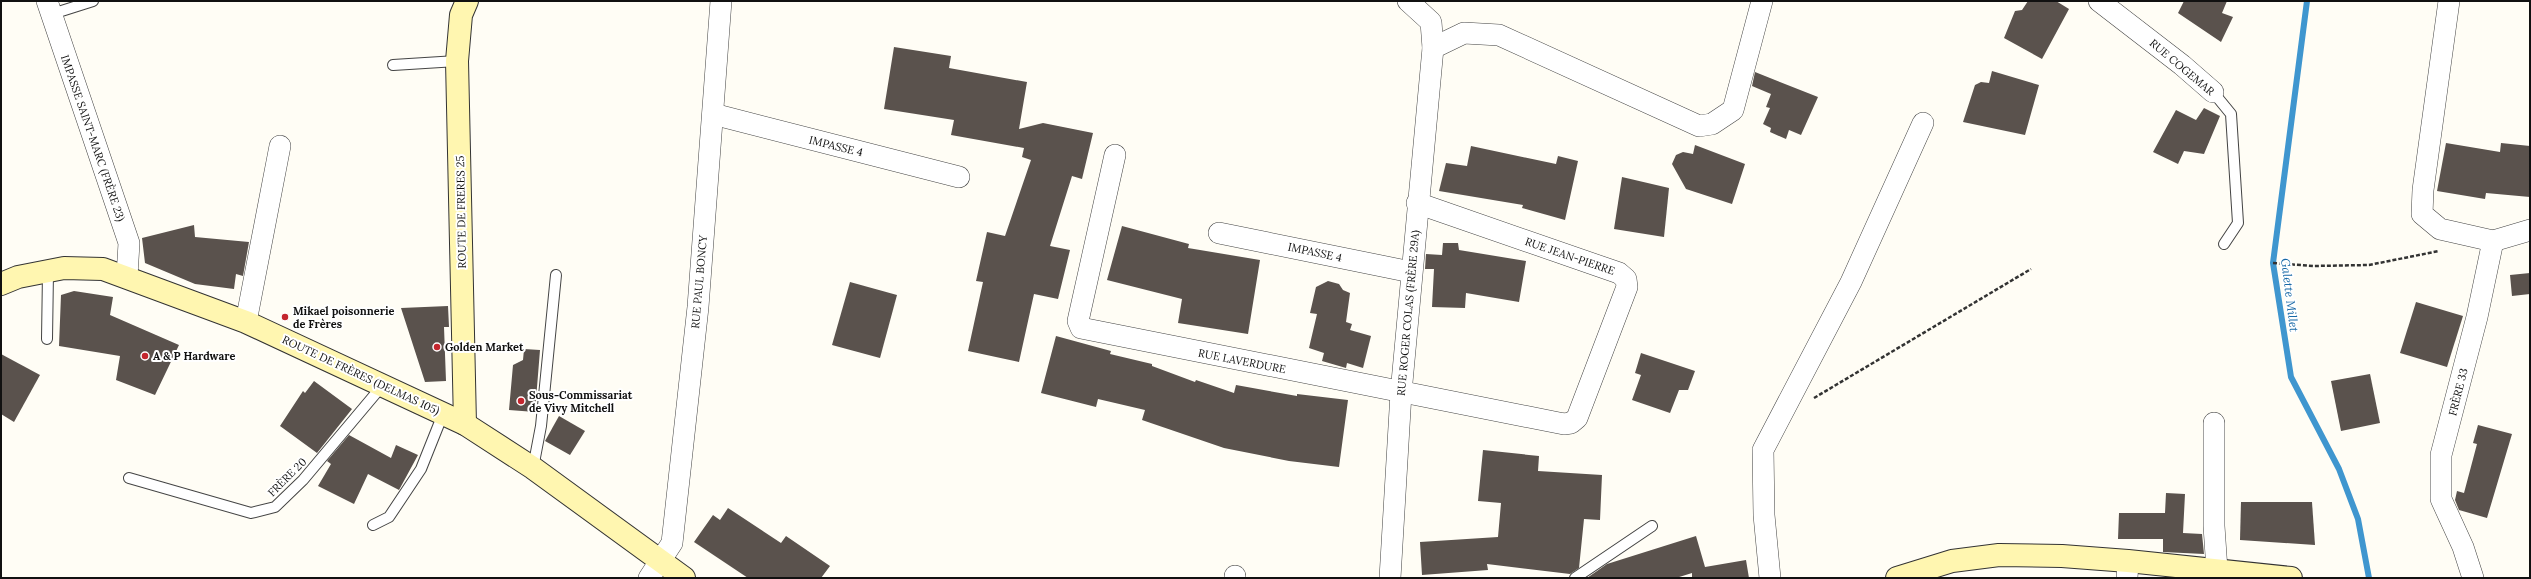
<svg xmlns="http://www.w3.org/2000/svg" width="2531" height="579" font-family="Lora,serif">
<rect width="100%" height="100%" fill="#fffdf5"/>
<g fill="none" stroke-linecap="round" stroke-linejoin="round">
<polyline stroke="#3f96cf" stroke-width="6" points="2307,1 2273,263 2291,377 2339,469 2358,519 2369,578"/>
</g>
<g fill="#5a524d">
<polygon points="2028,1 2056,1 2069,9 2042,59 2004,38 2015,11 2022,10"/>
<polygon points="2184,1 2227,1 2222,13 2233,17 2221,42 2178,13"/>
<polygon points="894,47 951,56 949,68 1027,82 1019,129 1043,123 1093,133 1082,179 1072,176 1050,246 1070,250 1058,299 1034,294 1019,362 968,351 983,282 976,281 987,232 1005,236 1031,160 1022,157 1024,148 951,135 954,120 884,109"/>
<polygon points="1992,71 2039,85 2025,135 1963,122 1975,85 1981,82 1989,83"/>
<polygon points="1755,72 1818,97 1801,135 1789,130 1786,139 1770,132 1771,128 1763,124 1770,108 1766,107 1771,94 1752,86"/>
<polygon points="2204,108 2220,116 2204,154 2184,151 2178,164 2153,152 2176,110 2196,120"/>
<polygon points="2446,143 2500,152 2501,143 2530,146 2530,197 2486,193 2485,199 2437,191"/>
<polygon points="1695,145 1745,164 1732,204 1686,189 1672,164 1676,155 1683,152 1693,154"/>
<polygon points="1471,146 1556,164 1558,156 1578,161 1565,220 1522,208 1523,205 1439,191 1446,163 1467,166"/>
<polygon points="1622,177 1669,188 1664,237 1614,229"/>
<polygon points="194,225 195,237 249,242 243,276 236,274 234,289 195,284 145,263 142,238"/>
<polygon points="1122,226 1189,244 1188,248 1260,260 1248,334 1178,323 1182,299 1107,280"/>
<polygon points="1443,243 1458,243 1459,250 1526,261 1519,302 1466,293 1465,308 1432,307 1434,269 1425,269 1426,254 1442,255"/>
<polygon points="2530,273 2530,294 2512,296 2510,275"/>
<polygon points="1328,281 1339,284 1343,290 1350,293 1346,322 1352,324 1350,330 1371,336 1363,368 1347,363 1346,368 1322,361 1324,353 1309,348 1317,314 1310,313 1316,287"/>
<polygon points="850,282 897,295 880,358 832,345"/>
<polygon points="74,291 113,297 110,315 179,345 155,395 116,380 120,356 59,346 61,295"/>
<polygon points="2416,302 2463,316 2447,367 2400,353"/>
<polygon points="448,306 449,327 444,327 446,381 425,382 401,308"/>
<polygon points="1056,336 1111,351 1110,354 1152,364 1152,366 1195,382 1196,380 1234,393 1236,385 1297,396 1297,394 1348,400 1339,467 1289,461 1224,448 1142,420 1145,410 1098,399 1096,407 1041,393"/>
<polygon points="524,349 540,350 535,412 509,410 513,365 523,360"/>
<polygon points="1641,353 1695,371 1688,390 1679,390 1670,413 1632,400 1641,375 1635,373"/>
<polygon points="1,354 40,375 14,422 1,414"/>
<polygon points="2370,374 2380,423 2341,431 2331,381"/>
<polygon points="314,381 352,409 317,453 280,426 303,391 305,393"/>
<polygon points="559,416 585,431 570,455 545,441"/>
<polygon points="2478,425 2512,434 2487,518 2459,510 2455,500 2457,491 2464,493 2477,444 2473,443"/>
<polygon points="349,435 391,458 396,445 418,455 399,490 368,474 354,504 318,486 331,464 327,461"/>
<polygon points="1483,450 1539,456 1538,471 1602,475 1600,520 1584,519 1579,568 1570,574 1487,564 1488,570 1422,575 1420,542 1498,537 1501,503 1478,501"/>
<polygon points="2166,493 2185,494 2183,533 2202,534 2204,554 2163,552 2163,539 2118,539 2119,513 2165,513"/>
<polygon points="2241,502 2312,502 2315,545 2240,540"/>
<polygon points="728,508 781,543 786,536 830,566 821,578 748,578 694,542 713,515 720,520"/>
<polygon points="1696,536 1705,567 1746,560 1749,578 1692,578 1692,573 1676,578 1587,578 1607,564"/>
</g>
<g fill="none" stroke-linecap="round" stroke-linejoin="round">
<g stroke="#444" stroke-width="12">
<g id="lane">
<polyline points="52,14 93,1"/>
<polyline points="393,65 457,61"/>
<polyline points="2213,92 2231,114 2238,223 2224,244"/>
<polyline points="47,339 48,272"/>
<polyline points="533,468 541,426 556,275"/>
<polyline points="129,478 251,513 275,507 303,480 382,386"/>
<polyline points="373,525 389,517 421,469 443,414"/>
<polyline points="1575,578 1652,526"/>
</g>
</g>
<g stroke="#444" stroke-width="22">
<g id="street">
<polyline points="47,1 129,243 127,276"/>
<polyline points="2099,1 2182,65 2213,92"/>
<polyline points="2449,1 2423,190 2422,214 2440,229 2493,241"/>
<polyline points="1433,48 1464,33 1499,35 1699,126 1712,124 1733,110 1762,1"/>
<polyline points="713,114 959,177"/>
<polyline points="1115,155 1078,321 1081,328 1564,424 1571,423 1577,418 1627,287 1626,279 1619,273 1417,203"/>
<polyline points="1219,233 1411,272"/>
<polyline points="246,322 280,146"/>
<polyline points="2214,423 2214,526 2217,570"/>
<polyline points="649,578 672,543 698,307 721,1"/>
<polyline points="1235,578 1235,576"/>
<polyline points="1390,578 1401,393 1433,48 1431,22 1408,1"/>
<polyline points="1770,578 1764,515 1763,450 1851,282 1923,123"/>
<polyline points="2127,578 2128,561"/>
<polyline points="2473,578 2463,547 2441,499 2441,455 2477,317 2493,241 2530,230"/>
</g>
</g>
<g stroke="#333" stroke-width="24">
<g id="secondary">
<polyline points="1,284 18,277 64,268 103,269 246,322 465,424 533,468 684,578"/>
<polyline points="465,424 457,61 461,15 467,1"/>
<polyline points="1897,578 1952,561 1999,555 2062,556 2128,561 2291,578"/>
</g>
</g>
<g stroke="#333" stroke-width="2.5" stroke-dasharray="4 2" stroke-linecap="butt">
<polyline points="2273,263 2313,266 2369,265 2439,251"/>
<polyline points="1814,398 2031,269"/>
</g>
<use href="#lane" stroke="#fff" stroke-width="10"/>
<use href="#street" stroke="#fff" stroke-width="21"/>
<use href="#secondary" stroke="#fff6b0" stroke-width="22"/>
</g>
<g fill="#c4262e" stroke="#fff" stroke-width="1.5">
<circle cx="285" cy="317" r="4"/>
<circle cx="437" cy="347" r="4"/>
<circle cx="145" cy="356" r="4"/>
<circle cx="521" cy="401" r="4"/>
</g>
<g text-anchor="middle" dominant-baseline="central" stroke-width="4" stroke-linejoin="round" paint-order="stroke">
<g font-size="11" fill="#111" stroke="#fff">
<text transform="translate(2182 67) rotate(40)">RUE COGEMAR</text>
<text transform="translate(93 138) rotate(71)">IMPASSE SAINT-MARC (FRÈRE 23)</text>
<text transform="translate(836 146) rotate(14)">IMPASSE 4</text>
<text transform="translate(461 212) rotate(-91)">ROUTE DE FRERES 25</text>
<text transform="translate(1315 252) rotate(12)">IMPASSE 4</text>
<text transform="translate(1570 256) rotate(19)">RUE JEAN-PIERRE</text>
<text transform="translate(699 282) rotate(-85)">RUE PAUL BONCY</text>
<text transform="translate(1408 313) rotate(-85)">RUE ROGER COLAS (FRÈRE 29A)</text>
<text transform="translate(1242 361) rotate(11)">RUE LAVERDURE</text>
<text transform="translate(361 375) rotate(25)">ROUTE DE FRÈRES (DELMAS 105)</text>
<text transform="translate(2458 392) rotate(-76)">FRÈRE 33</text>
<text transform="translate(287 477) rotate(-45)">FRÈRE 20</text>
</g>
<g font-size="11" font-weight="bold" fill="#111" stroke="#fff" text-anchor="start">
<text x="293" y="311">Mikael poisonnerie<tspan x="293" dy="13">de Frères</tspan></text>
<text x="445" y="347">Golden Market</text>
<text x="153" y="356">A &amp; P Hardware</text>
<text x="529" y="395">Sous-Commissariat<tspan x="529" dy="13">de Vivy Mitchell</tspan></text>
</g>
<g font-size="12" font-style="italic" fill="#1768a6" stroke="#fff">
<text transform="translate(2290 295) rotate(83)">Galette Millet</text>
</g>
</g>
<rect width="2531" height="579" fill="none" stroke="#111111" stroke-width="4"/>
</svg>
